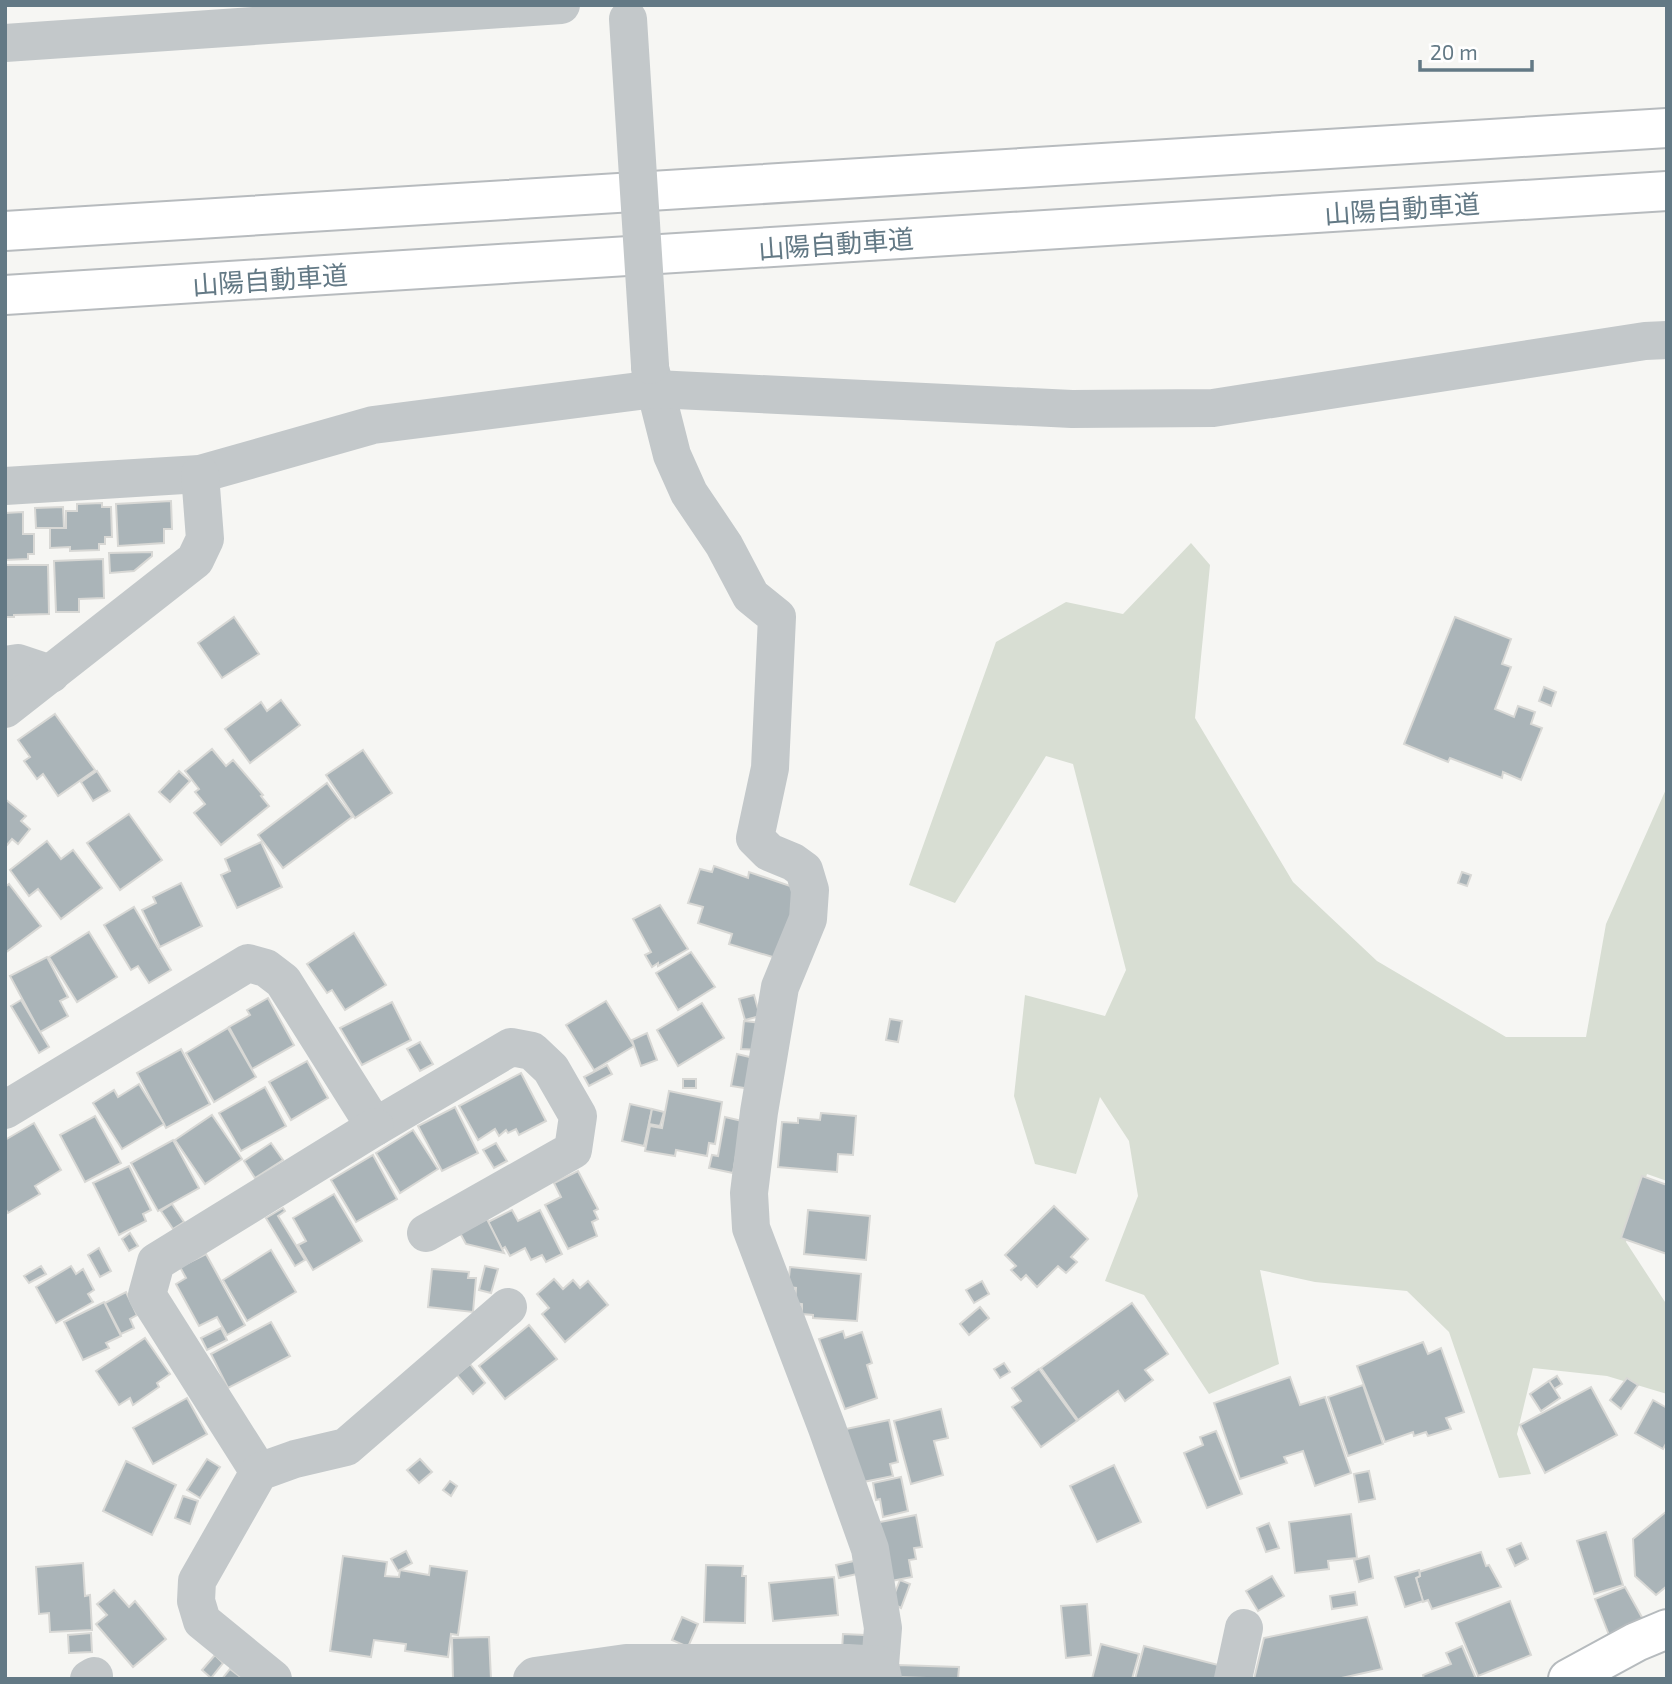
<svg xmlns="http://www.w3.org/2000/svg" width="1672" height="1684" font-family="'Exo 2','Noto Sans JP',sans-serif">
<rect width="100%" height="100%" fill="#f6f6f3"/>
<polygon fill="#d8ded3" points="1191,543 1210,565 1195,718 1293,882 1377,961 1506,1037 1586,1037 1606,924 1667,787 1667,1181 1647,1174 1626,1242 1667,1305 1667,1394 1607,1376 1533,1368 1517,1434 1531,1474 1499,1478 1449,1332 1407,1291 1315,1282 1260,1270 1279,1364 1209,1394 1144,1295 1105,1281 1138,1196 1129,1141 1100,1097 1076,1174 1035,1164 1014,1096 1025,995 1105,1016 1126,970 1073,764 1046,756 955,903 909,885 996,642 1066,602 1123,614"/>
<g fill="#aab4b8" stroke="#d8d8d5" stroke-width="2">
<polygon points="171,501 172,529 164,529 164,543 118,546 116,504"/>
<polygon points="102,503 102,507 111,507 112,537 105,537 105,544 99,544 99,550 70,551 70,547 50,548 50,528 66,528 66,511 77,511 77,504"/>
<polygon points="63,507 64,528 36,528 35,508"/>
<polygon points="23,512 23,534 34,534 34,554 28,554 28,559 5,560 5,513"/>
<polygon points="152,552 152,556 134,571 110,573 109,553"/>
<polygon points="103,559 104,598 79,599 79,612 56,612 54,561"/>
<polygon points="5,565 48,565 49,614 14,615 14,617 5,617"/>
<polygon points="234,617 259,654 222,678 198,643"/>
<polygon points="1455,617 1511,639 1502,664 1511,667 1495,709 1514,717 1518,706 1535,712 1531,724 1542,728 1521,780 1503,772 1502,778 1450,758 1448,762 1404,744"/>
<polygon points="1544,687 1556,692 1551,706 1539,701"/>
<polygon points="281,700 300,725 250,763 225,729 261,702 267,711"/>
<polygon points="55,714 95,770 58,796 43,774 37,779 24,761 30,757 18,740"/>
<polygon points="212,749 226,766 233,760 263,795 261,796 269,806 221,845 194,813 205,804 195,792 199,789 185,771"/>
<polygon points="363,750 392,793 355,818 326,775"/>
<polygon points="97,771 110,791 93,801 81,782"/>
<polygon points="179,771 190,781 170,802 159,792"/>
<polygon points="327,783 352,817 283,868 258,835"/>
<polygon points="5,799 26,816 21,821 30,829 18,844 12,839 7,845 5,844"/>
<polygon points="129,814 162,860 120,890 87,843"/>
<polygon points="47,841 61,859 73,850 102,888 61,919 38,889 29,896 10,870"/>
<polygon points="261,842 282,887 237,908 221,875 230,871 225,859"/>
<polygon points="714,866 748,878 749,872 802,890 776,958 729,944 732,934 698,923 703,907 688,903 700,869 712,872"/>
<polygon points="1462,872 1471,875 1467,886 1458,883"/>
<polygon points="181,883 202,926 160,947 142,910 156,903 153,897"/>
<polygon points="9,884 41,926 5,953 5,887"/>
<polygon points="660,905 688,949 658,966 658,963 652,967 645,955 651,952 633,919"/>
<polygon points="134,907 171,970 149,983 138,966 131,970 104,925"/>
<polygon points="89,932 117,977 77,1002 49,957"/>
<polygon points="354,933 386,985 345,1010 332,990 327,993 307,964"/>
<polygon points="691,952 715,987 678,1010 656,973"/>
<polygon points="47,957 68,997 60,1001 68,1016 40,1032 10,976"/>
<polygon points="754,995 760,1016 745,1020 739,999"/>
<polygon points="268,998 294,1045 252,1069 229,1027 250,1015 247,1010"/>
<polygon points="21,1000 49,1047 39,1053 11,1006"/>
<polygon points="606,1001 634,1046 594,1070 566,1025"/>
<polygon points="392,1002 411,1040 362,1065 340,1028"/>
<polygon points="702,1003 724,1038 678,1066 657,1030"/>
<polygon points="890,1019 902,1021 898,1042 886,1040"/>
<polygon points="744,1021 762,1023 760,1050 741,1049"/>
<polygon points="228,1028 256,1077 214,1102 186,1053"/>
<polygon points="647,1033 657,1060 641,1066 632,1040"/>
<polygon points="420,1042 433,1064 420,1071 407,1049"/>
<polygon points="181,1049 210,1104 166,1128 137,1073"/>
<polygon points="737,1054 758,1059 751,1089 731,1086"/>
<polygon points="307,1061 328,1098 291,1120 269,1082"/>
<polygon points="607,1065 612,1074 589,1086 584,1077"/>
<polygon points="521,1073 546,1121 519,1135 516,1129 508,1133 506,1130 499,1136 495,1129 478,1140 459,1106"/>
<rect x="683" y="1079" width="13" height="9"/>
<polygon points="139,1084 164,1124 122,1149 93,1103 114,1090 118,1097"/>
<polygon points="265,1087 286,1126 241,1151 219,1113"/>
<polygon points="669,1091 722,1102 715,1144 709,1143 707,1156 676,1150 675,1156 645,1151 650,1126 662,1128"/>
<polygon points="630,1104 652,1109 644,1146 622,1141"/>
<polygon points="455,1107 478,1153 442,1171 418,1126"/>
<polygon points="652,1109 664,1112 660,1126 649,1124"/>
<polygon points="821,1113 856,1116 853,1155 838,1154 837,1172 778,1167 782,1122 798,1123 798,1118 820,1120"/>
<polygon points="212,1115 242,1159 205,1184 175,1140"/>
<polygon points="95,1116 121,1163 85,1182 60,1135"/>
<polygon points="725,1117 742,1121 733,1173 709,1168 712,1155 718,1156"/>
<polygon points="34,1123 61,1170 35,1186 40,1194 8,1213 5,1208 5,1140"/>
<polygon points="413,1130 438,1169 400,1193 376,1153"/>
<polygon points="173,1140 199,1188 158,1211 131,1163"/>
<polygon points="271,1143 283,1160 255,1178 244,1161"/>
<polygon points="496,1143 507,1161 494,1168 483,1150"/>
<polygon points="373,1155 397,1199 356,1222 331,1180"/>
<polygon points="129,1166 151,1210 143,1214 146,1221 119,1235 93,1183"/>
<polygon points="578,1171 598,1209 594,1211 598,1219 592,1222 597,1236 568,1249 545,1205 561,1197 554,1183"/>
<polygon points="1642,1176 1667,1185 1667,1254 1621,1238"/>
<polygon points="334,1194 362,1241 313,1270 298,1245 306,1241 293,1218"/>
<polygon points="172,1204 184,1222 173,1229 161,1211"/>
<polygon points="1054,1206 1088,1239 1071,1257 1077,1262 1066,1273 1058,1266 1037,1287 1026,1275 1021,1280 1011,1270 1016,1266 1005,1255"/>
<polygon points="283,1208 285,1211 278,1216 305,1260 295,1266 266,1218"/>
<polygon points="512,1210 518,1221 540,1210 562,1254 546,1262 542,1255 531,1260 525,1248 510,1256 505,1247 502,1249 488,1222"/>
<polygon points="808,1210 870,1216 866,1260 804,1254"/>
<polygon points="487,1219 504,1253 466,1244 460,1233"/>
<polygon points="130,1233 138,1246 129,1251 122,1239"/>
<polygon points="99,1248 111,1271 100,1277 88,1255"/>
<polygon points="271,1250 296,1292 247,1321 223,1280"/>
<polygon points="206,1254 245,1325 227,1335 217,1317 199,1326 176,1284 186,1278 180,1267"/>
<polygon points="41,1266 46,1274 29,1283 24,1276"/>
<polygon points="71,1266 76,1274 83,1269 94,1290 88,1294 93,1302 56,1323 36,1287"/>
<polygon points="485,1266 498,1269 491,1293 479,1290"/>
<polygon points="790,1267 861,1274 857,1321 813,1318 813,1315 802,1314 802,1304 795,1303 796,1288 788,1287"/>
<polygon points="432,1269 469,1272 468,1278 476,1278 473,1312 428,1307"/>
<polygon points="554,1279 563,1289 573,1280 580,1288 588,1281 608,1305 565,1342 542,1314 549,1308 537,1294"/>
<polygon points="982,1281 989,1294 974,1303 966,1290"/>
<polygon points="126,1292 137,1315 130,1319 134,1328 121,1334 105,1303"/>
<polygon points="104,1302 121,1336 106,1343 109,1348 83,1360 64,1322"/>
<polygon points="1132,1303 1168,1354 1145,1370 1153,1380 1125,1401 1118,1391 1078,1420 1041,1368"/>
<polygon points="980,1307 989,1318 969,1335 960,1324"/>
<polygon points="271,1322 290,1356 228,1388 211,1354"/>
<polygon points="529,1325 557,1359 505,1399 479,1366"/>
<polygon points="221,1328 227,1340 207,1350 201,1338"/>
<polygon points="843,1331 845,1338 862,1332 872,1363 867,1365 877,1398 845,1409 819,1339"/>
<polygon points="145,1338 170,1374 157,1383 159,1387 133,1405 130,1398 119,1405 96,1371"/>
<polygon points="1423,1342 1428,1354 1441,1348 1464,1412 1446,1418 1451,1429 1428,1436 1426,1432 1414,1436 1413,1432 1385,1442 1357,1366"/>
<polygon points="1004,1363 1010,1372 1000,1378 994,1369"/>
<polygon points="470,1364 485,1383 473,1394 457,1375"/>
<polygon points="1039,1369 1077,1421 1041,1447 1012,1407 1021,1401 1012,1388"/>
<polygon points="1557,1376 1562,1384 1554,1389 1549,1381"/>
<polygon points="1290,1377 1300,1405 1325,1397 1351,1473 1315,1486 1303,1451 1284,1457 1287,1463 1240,1479 1214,1403"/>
<polygon points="1627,1378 1638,1385 1621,1409 1610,1400"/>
<polygon points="1549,1381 1560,1398 1541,1411 1530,1394"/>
<polygon points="1363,1385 1383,1444 1348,1456 1328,1397"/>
<polygon points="1591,1387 1617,1435 1545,1473 1520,1425"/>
<polygon points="187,1398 207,1434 153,1464 133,1428"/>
<polygon points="1653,1400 1667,1408 1667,1442 1663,1449 1635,1433"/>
<polygon points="941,1409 948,1438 934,1441 943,1475 911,1484 894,1421"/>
<polygon points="889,1420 898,1462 890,1464 893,1476 863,1482 846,1429"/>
<polygon points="1216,1431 1242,1494 1207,1508 1184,1453 1203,1445 1200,1437"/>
<polygon points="207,1459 220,1467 200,1498 187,1490"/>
<polygon points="420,1459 432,1472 419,1483 407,1470"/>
<polygon points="126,1461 176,1485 152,1535 103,1511"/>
<polygon points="1114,1465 1141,1522 1097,1542 1070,1486"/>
<polygon points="1369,1471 1375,1499 1359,1502 1354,1474"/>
<polygon points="901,1477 908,1511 883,1517 880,1499 876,1500 873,1483"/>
<polygon points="450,1481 457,1486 451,1496 443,1490"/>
<polygon points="183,1496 198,1501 190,1524 175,1518"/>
<polygon points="1667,1511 1667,1586 1656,1595 1635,1576 1633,1539"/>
<polygon points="1351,1514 1357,1558 1328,1561 1329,1569 1295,1573 1289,1522"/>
<polygon points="916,1515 922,1547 914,1548 916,1559 909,1560 912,1577 886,1582 875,1523"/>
<polygon points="1269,1523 1279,1548 1266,1552 1257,1528"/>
<polygon points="1606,1532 1623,1585 1594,1594 1577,1541"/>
<polygon points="1521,1543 1528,1559 1515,1566 1507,1549"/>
<polygon points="406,1551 412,1563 398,1571 391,1559"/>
<polygon points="1481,1552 1486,1566 1489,1565 1501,1587 1432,1609 1428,1600 1423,1602 1416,1578 1420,1576 1419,1572"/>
<polygon points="343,1556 387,1562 385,1576 399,1577 400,1570 429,1575 430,1566 467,1571 458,1635 451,1634 448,1657 405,1651 406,1644 374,1640 371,1657 330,1651"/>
<polygon points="1369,1556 1373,1578 1359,1582 1354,1560"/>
<polygon points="854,1561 857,1574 839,1578 836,1565"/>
<polygon points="83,1563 85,1596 90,1595 92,1630 50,1632 49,1613 39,1614 36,1567"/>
<polygon points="706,1565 743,1566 742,1576 746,1576 745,1623 704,1622"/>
<polygon points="1419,1570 1420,1576 1416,1578 1423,1601 1405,1607 1395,1577"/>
<polygon points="1272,1576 1284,1596 1258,1611 1246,1591"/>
<polygon points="834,1577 838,1615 773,1621 769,1583"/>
<polygon points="900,1580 910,1584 901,1608 891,1603"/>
<polygon points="1625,1587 1644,1621 1609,1635 1595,1599"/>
<polygon points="114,1590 129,1607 135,1601 166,1639 133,1667 96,1624 107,1615 97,1604"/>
<polygon points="1355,1592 1357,1605 1332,1609 1330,1596"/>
<polygon points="1510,1601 1531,1655 1478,1676 1456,1623"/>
<polygon points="1087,1604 1091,1655 1066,1658 1061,1606"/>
<polygon points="682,1617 698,1624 688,1647 672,1640"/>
<polygon points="1367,1617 1382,1669 1337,1679 1254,1679 1264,1638"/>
<polygon points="91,1633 92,1652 69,1653 68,1635"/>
<polygon points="843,1634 865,1635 864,1650 842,1650"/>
<polygon points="489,1637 491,1679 453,1679 452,1638"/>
<polygon points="1101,1644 1139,1654 1132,1679 1092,1679"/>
<polygon points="1144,1646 1226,1667 1223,1679 1135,1679"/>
<polygon points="1462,1646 1476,1679 1424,1679 1423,1675 1451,1664 1446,1653"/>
<polygon points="215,1655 223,1663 211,1678 202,1670"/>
<polygon points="897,1665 959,1667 958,1679 896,1677"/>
<polygon points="230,1669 243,1679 222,1679"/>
</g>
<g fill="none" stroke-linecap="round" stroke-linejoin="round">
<g stroke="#b6bbbe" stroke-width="42">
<polyline id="major" points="1568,1679 1636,1642 1667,1629"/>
</g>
<g stroke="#b7bbbe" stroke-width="42">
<g id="highway">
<polyline points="5,231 1667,128"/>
<polyline points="5,295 1667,191"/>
</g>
</g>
<g stroke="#c3c8ca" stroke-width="38">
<polyline points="5,43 561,5"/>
<polyline points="650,368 672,455 689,493 724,545 751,596 777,617 770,768 755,838 769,852 793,862 804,870 810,890 808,919 780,987 759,1112 749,1193 751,1228 827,1428 870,1549 883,1628 880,1665 883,1679"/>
<polyline points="5,486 200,474 373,425 655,389 1072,409 1213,408 1645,341 1667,340"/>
<polyline points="5,665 18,663 51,674"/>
<polyline points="5,709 195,560 205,539 200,474"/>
<polyline points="5,1110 248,963 266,968 283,981 375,1127 511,1047 532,1051 551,1069 578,1116 573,1150 426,1233"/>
<polyline points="259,1472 147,1295 156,1262 375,1127"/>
<polyline points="89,1679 94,1676"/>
<polyline points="273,1679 202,1621 196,1601 197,1581 259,1472 295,1459 346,1447 508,1307"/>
<polyline points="532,1679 535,1676 626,1663 848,1663 880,1665"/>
<polyline points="1233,1679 1244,1628"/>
</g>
<use href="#major" stroke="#fff" stroke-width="38"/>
<use href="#highway" stroke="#fff" stroke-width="38"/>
<polyline stroke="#c3c8ca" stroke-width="38" points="628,19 650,365"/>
</g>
<g text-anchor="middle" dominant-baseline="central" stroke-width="7" stroke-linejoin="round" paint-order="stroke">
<g font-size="26" fill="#637985" stroke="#fff">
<text transform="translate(1402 208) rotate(-4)">山陽自動車道</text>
<text transform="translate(836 243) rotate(-4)">山陽自動車道</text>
<text transform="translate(270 279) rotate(-4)">山陽自動車道</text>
</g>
</g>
<rect width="1672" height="1684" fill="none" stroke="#637985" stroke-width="14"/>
<path d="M1420 60v10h112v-10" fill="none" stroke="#637985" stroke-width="3.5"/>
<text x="1430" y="60" font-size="21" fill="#637985" stroke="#ffffff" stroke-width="5" paint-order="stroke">20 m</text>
</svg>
